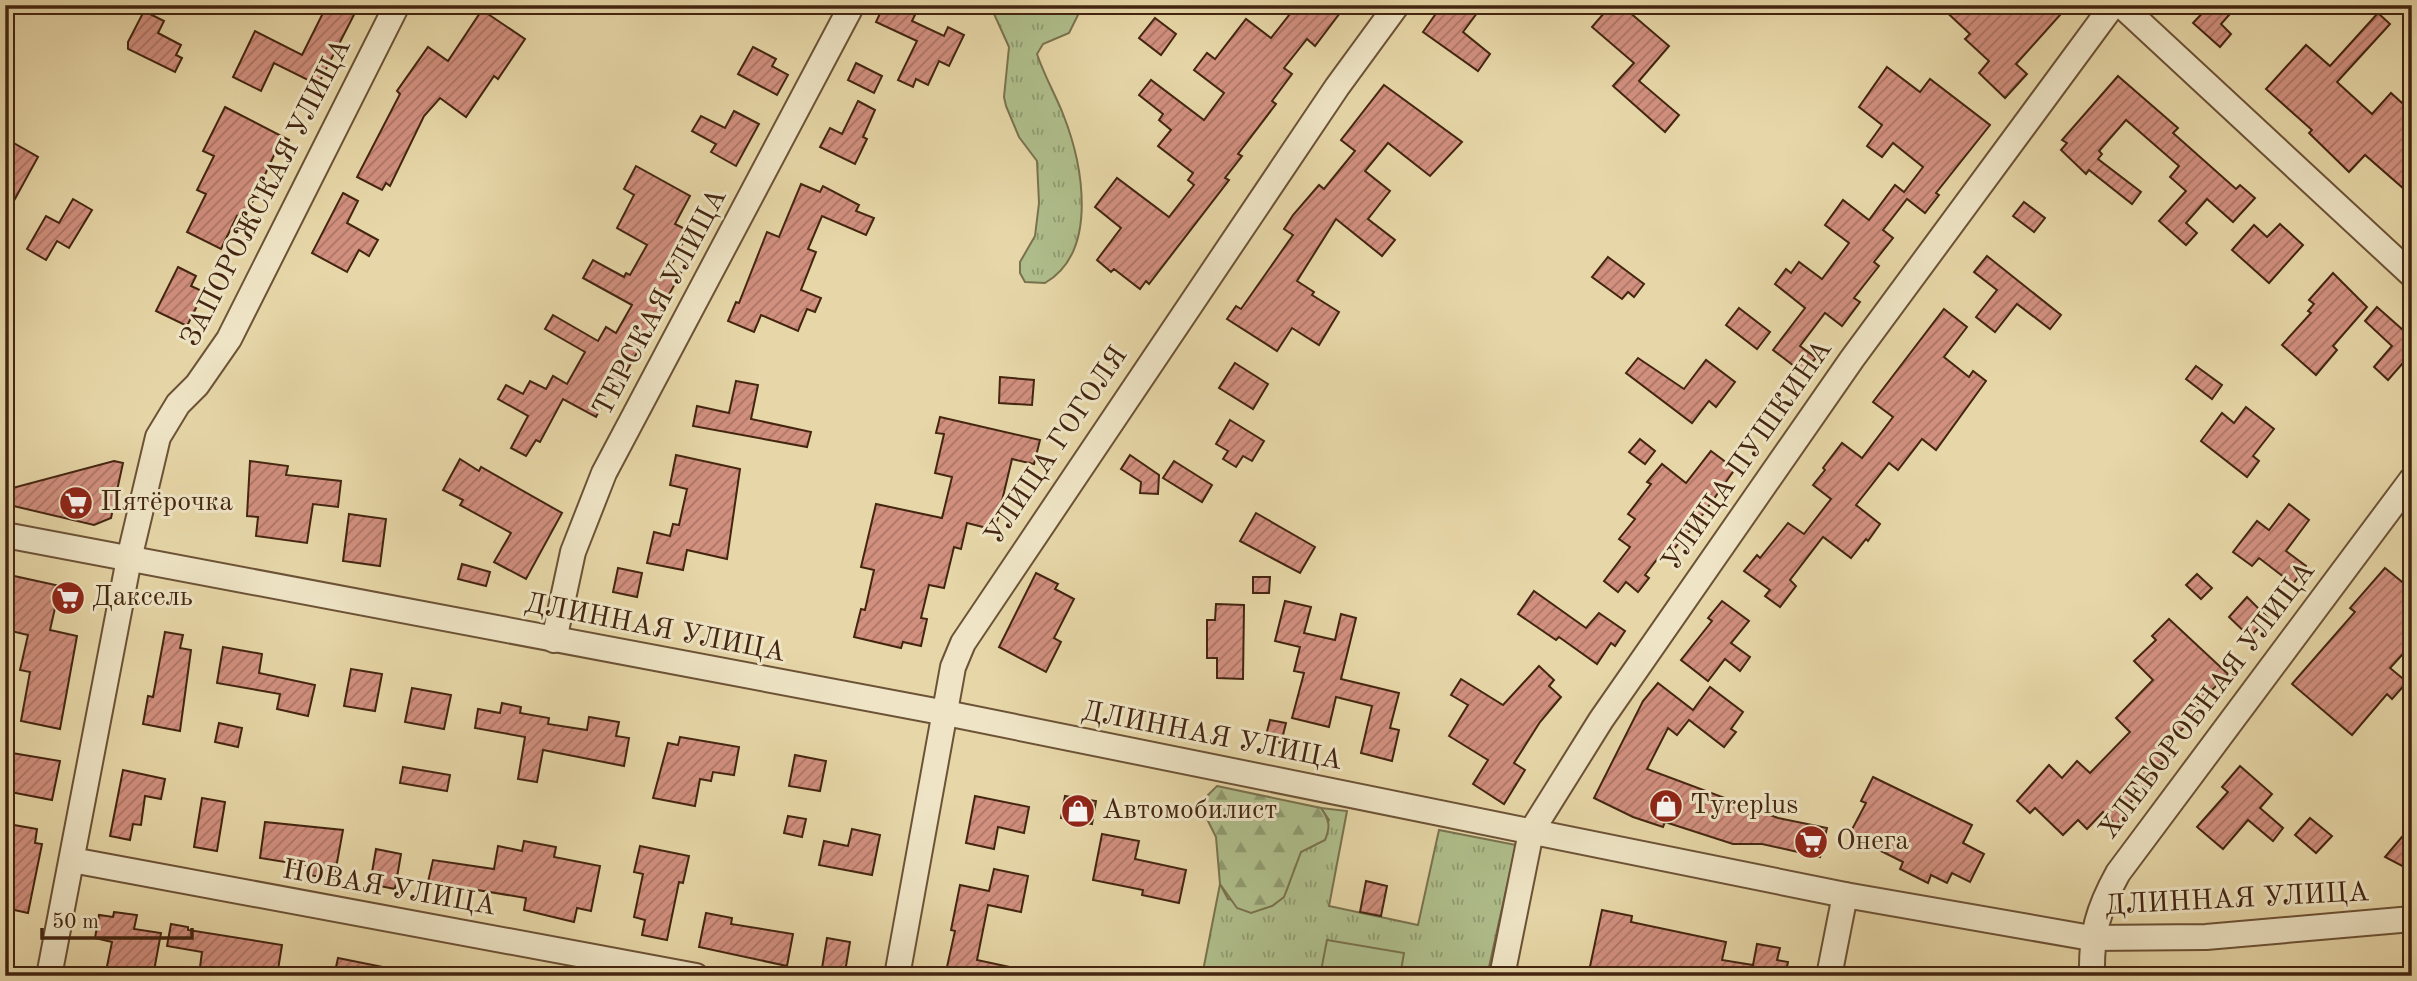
<svg xmlns="http://www.w3.org/2000/svg" width="2417" height="981" font-family="'Old Standard TT',serif">
<defs>
<pattern id="grass-tufts" width="24" height="20" patternUnits="userSpaceOnUse" patternTransform="scale(1.75)"><rect width="24" height="20" fill="#afbf8c"/><path d="M3 7l-1-3M5 7V3M7 7l1-3M15 17l-1-3M17 17v-4M19 17l1-3" fill="none" stroke="#909b71"/></pattern>
<pattern id="forest-firs" width="22" height="20" patternUnits="userSpaceOnUse" patternTransform="scale(1.75)"><rect width="22" height="20" fill="#afbf8c"/><path d="M5 1l3.5 6h-7zM16 11l3.5 6h-7z" fill="#909b71"/></pattern>
<pattern id="building-hatch" width="6" height="6" patternUnits="userSpaceOnUse" patternTransform="scale(1.75)"><rect width="6" height="6" fill="#d2907f"/><path d="M-1 1l2-2M0 6l6-6M5 7l2-2" fill="none" stroke="#ac7567"/></pattern>
</defs>
<rect width="100%" height="100%" fill="#e7d7a8"/>
<filter id="stains"><feTurbulence type="fractalNoise" baseFrequency=".00286" numOctaves="4"/><feColorMatrix values="0 0 0 0 .2 0 0 0 0 .09 0 0 0 0 .02 0 0 0 .5 -.17"/></filter>
<radialGradient id="worn" r=".72"><stop offset=".6" stop-color="#630" stop-opacity="0"/><stop offset="1" stop-color="#630" stop-opacity=".3"/></radialGradient>
<g fill="url(#grass-tufts)" stroke="#79724e" stroke-width="2">
<path d="M990 5H1083L1069 33 1043 44 1037 54C1044 75 1055 94 1063 114 1082 162 1100 251 1045 283L1025 282 1020 273V262L1035 236 1039 203 1037 161 1019 137 1006 106 1004 97 1009 47Z"/>
<path d="M1321 808 1347 811 1329 906 1418 925 1439 830 1516 845 1487 976H1202L1220 884 1228 899 1272 906C1298 887 1285 871 1300 853 1305 847 1310 848 1315 845 1321 841 1325 826 1329 820Z"/>
</g>
<path fill="url(#forest-firs)" stroke="#79724e" stroke-width="2" d="M1217 786 1321 808C1329 820 1331 826 1325 840L1301 852 1284 897 1272 906 1251 913 1237 908 1220 884 1216 837 1202 809 1204 799Z"/>
<polygon fill="#afbf8c" stroke="#79724e" stroke-width="2" points="1327,940 1404,953 1400,976 1320,976"/>
<g fill="url(#building-hatch)" stroke="#432510" stroke-width="2">
<polygon points="327,5 359,5 318,85 274,63 261,91 233,77 255,31 302,55"/>
<polygon points="884,5 894,5 915,15 912,21 944,36 948,27 964,35 949,66 939,61 928,85 916,79 913,87 898,80 917,41 876,22"/>
<polygon points="1297,5 1346,5 1315,46 1307,39 1284,68 1292,74 1272,101 1276,104 1238,154 1242,156 1225,178 1229,180 1149,284 1146,281 1140,289 1114,269 1111,272 1097,260 1121,228 1095,207 1117,178 1169,217 1194,185 1188,180 1193,173 1158,146 1171,130 1159,120 1163,114 1139,95 1151,80 1204,120 1224,93 1194,70 1207,53 1215,59 1246,19 1271,38"/>
<polygon points="1442,5 1483,5 1463,32 1490,54 1478,71 1423,32"/>
<polygon points="1611,5 1621,5 1669,46 1639,81 1679,115 1665,132 1613,86 1634,63 1592,27"/>
<polygon points="1939,5 2050,5 2060,15 2016,64 2027,74 2005,98 1979,73 1989,61 1965,39 1970,34"/>
<polygon points="2210,5 2238,5 2221,24 2231,34 2220,47 2193,23"/>
<polygon points="482,10 525,39 498,79 494,76 466,117 440,98 424,116 390,186 386,183 382,190 357,177 400,94 397,91 428,47 448,61"/>
<polygon points="144,11 164,21 158,33 181,45 176,55 182,58 175,72 128,49 128,42"/>
<polygon points="2378,13 2390,24 2337,82 2372,114 2391,93 2412,112 2412,196 2365,155 2349,172 2309,133 2312,130 2266,89 2306,45 2330,66"/>
<polygon points="1155,18 1176,34 1161,55 1139,38"/>
<polygon points="753,47 776,59 772,66 788,75 777,95 738,74"/>
<polygon points="856,63 882,76 874,93 848,80"/>
<polygon points="1887,67 1920,92 1930,79 1990,125 1936,193 1939,195 1925,213 1907,199 1883,230 1893,238 1874,262 1879,266 1854,298 1860,302 1842,326 1825,313 1800,346 1816,358 1803,373 1773,350 1805,308 1775,284 1786,269 1791,273 1799,262 1822,279 1849,243 1825,225 1843,200 1869,220 1895,185 1904,192 1923,167 1893,143 1882,157 1867,146 1882,125 1859,107"/>
<polygon points="2118,76 2178,128 2173,133 2236,189 2240,185 2255,198 2233,222 2207,199 2186,223 2197,233 2186,245 2159,221 2186,191 2170,177 2179,166 2126,120 2099,151 2102,154 2098,159 2141,192 2132,204 2089,170 2086,174 2061,150 2067,143 2062,140"/>
<polygon points="1384,85 1462,142 1430,176 1388,143 1365,171 1390,191 1368,219 1395,240 1382,256 1336,219 1297,281 1314,292 1312,295 1339,312 1319,345 1292,328 1277,351 1227,319 1236,306 1241,309 1293,235 1284,229 1293,215 1319,185 1324,189 1355,151 1341,140"/>
<polygon points="858,101 875,110 863,137 867,139 855,164 820,147 830,128 842,134"/>
<polygon points="225,107 289,140 281,156 275,153 244,220 237,216 221,249 187,232 206,194 197,190 214,156 203,151"/>
<polygon points="734,111 759,124 736,166 711,152 716,144 692,131 701,116 725,128"/>
<polygon points="5,138 38,157 5,217"/>
<polygon points="636,166 690,196 675,224 689,231 670,267 681,273 629,367 616,389 612,386 596,417 563,399 540,442 536,440 526,456 511,448 528,416 498,399 506,385 523,394 530,381 546,389 553,376 567,384 585,352 545,329 553,315 598,341 606,327 616,333 632,305 583,278 593,260 624,277 626,273 630,275 647,245 617,228 634,195 624,189"/>
<polygon points="801,184 820,192 823,186 859,205 856,211 874,218 866,235 822,216 808,249 816,252 801,290 821,298 815,312 807,309 798,331 761,315 754,332 728,321 736,302 739,303 767,232 779,237"/>
<polygon points="343,193 358,201 347,223 378,240 369,256 359,250 347,272 312,253"/>
<polygon points="73,199 92,210 69,248 57,241 46,260 27,249 46,216 59,223"/>
<polygon points="2024,202 2045,218 2034,232 2013,216"/>
<polygon points="2280,224 2303,245 2269,283 2232,250 2254,225 2267,237"/>
<polygon points="1987,256 2061,315 2050,329 2017,304 1995,332 1976,317 1997,290 1974,272"/>
<polygon points="1608,257 1644,284 1634,297 1628,292 1622,299 1592,277"/>
<polygon points="178,267 196,276 191,286 204,292 187,326 156,311"/>
<polygon points="2333,273 2367,307 2333,346 2337,350 2316,375 2282,345 2311,313 2308,311 2314,304 2309,300"/>
<polygon points="2377,307 2412,338 2412,373 2402,364 2388,380 2374,367 2392,346 2365,321"/>
<polygon points="1739,308 1770,332 1757,349 1726,325"/>
<polygon points="1944,309 1967,327 1944,357 1969,377 1973,371 1986,381 1936,450 1922,439 1898,470 1889,463 1856,505 1880,524 1868,541 1866,539 1851,558 1823,537 1790,580 1796,586 1780,607 1765,596 1770,590 1744,571 1757,555 1760,558 1788,523 1804,534 1831,499 1813,485 1825,470 1823,468 1842,443 1862,458 1893,417 1873,402"/>
<polygon points="1638,358 1684,389 1706,360 1735,382 1716,407 1709,401 1692,423 1626,373"/>
<polygon points="1235,363 1268,384 1253,409 1219,388"/>
<polygon points="2196,366 2222,385 2212,399 2186,379"/>
<polygon points="1000,377 1034,380 1032,405 999,403"/>
<polygon points="736,381 758,385 751,419 811,432 807,447 693,426 697,406 729,413"/>
<polygon points="2246,407 2274,429 2253,456 2259,461 2247,477 2201,441 2222,413 2234,423"/>
<polygon points="940,417 1040,440 1034,464 1012,459 995,530 967,523 961,549 954,547 944,588 929,585 921,618 927,619 921,646 903,642 901,648 854,637 861,609 865,610 874,570 861,567 876,504 942,518 952,477 935,473 944,434 936,433"/>
<polygon points="1230,420 1264,441 1252,461 1243,456 1236,467 1223,459 1228,451 1216,444"/>
<polygon points="1640,439 1655,451 1645,464 1629,452"/>
<polygon points="1711,451 1735,469 1696,524 1674,549 1668,545 1645,575 1649,578 1638,592 1626,582 1618,592 1604,581 1630,547 1619,539 1635,519 1628,514 1651,484 1647,482 1662,464 1686,483"/>
<polygon points="676,455 740,469 727,559 687,550 683,570 647,563 654,532 670,536 673,524 679,525 687,489 670,485"/>
<polygon points="1130,455 1159,475 1158,494 1140,493 1141,482 1121,469"/>
<polygon points="460,459 479,471 481,467 562,513 526,579 494,562 511,533 460,505 463,500 443,490"/>
<polygon points="114,461 123,463 111,518 94,525 5,504 5,490"/>
<polygon points="250,461 288,466 286,475 341,481 338,507 313,504 307,543 256,536 258,517 247,516"/>
<polygon points="1174,461 1212,485 1202,502 1163,478"/>
<polygon points="2289,504 2309,520 2286,551 2306,566 2293,584 2259,558 2252,566 2233,552 2257,521 2269,530"/>
<polygon points="1256,513 1315,547 1300,573 1240,541"/>
<polygon points="349,514 386,519 380,566 343,561"/>
<polygon points="462,564 490,572 486,586 458,579"/>
<polygon points="618,568 642,573 637,597 613,592"/>
<polygon points="2385,568 2412,590 2412,644 2390,668 2407,682 2392,699 2387,694 2352,735 2292,684 2355,612 2350,608"/>
<polygon points="1036,573 1058,584 1055,589 1074,599 1054,638 1061,642 1046,672 999,647"/>
<polygon points="5,574 60,586 50,630 77,636 60,729 21,721 30,672 20,670 28,635 11,631 14,616 5,614"/>
<polygon points="2197,574 2212,588 2201,599 2186,585"/>
<polygon points="1253,577 1270,577 1269,593 1253,593"/>
<polygon points="1534,591 1586,628 1599,613 1625,631 1615,646 1611,643 1597,664 1559,637 1556,640 1518,614"/>
<polygon points="2247,597 2268,618 2250,637 2229,617"/>
<polygon points="1285,601 1311,607 1304,633 1335,640 1341,614 1356,618 1341,679 1399,693 1390,728 1399,730 1392,761 1361,753 1372,706 1336,697 1329,727 1292,718 1304,673 1294,671 1300,647 1275,641"/>
<polygon points="1722,601 1749,621 1731,643 1750,657 1740,671 1725,659 1708,681 1681,660 1712,621 1708,618"/>
<polygon points="1216,604 1244,605 1243,679 1217,678 1217,658 1207,658 1207,620 1215,620"/>
<polygon points="2169,619 2228,674 2193,709 2198,714 2167,744 2174,751 2152,773 2156,777 2128,805 2132,809 2116,825 2103,812 2087,829 2078,820 2063,835 2035,808 2030,813 2017,801 2049,765 2062,778 2077,761 2090,773 2130,732 2116,718 2153,680 2134,661 2156,640 2152,636"/>
<polygon points="165,632 183,635 180,648 191,650 180,731 143,724 148,696 153,697"/>
<polygon points="223,647 262,654 259,673 315,685 308,716 277,709 280,694 217,683"/>
<polygon points="1539,666 1554,680 1549,686 1561,697 1540,722 1514,763 1525,770 1504,804 1473,784 1488,760 1449,736 1468,705 1451,695 1461,679 1503,705"/>
<polygon points="351,669 382,674 375,711 344,706"/>
<polygon points="1658,683 1693,710 1710,687 1743,712 1731,729 1736,732 1724,747 1689,720 1677,735 1668,728 1647,769 1778,818 1827,828 1820,857 1762,844 1733,844 1665,822 1663,827 1633,817 1594,798 1643,701"/>
<polygon points="412,688 451,695 444,729 405,722"/>
<polygon points="502,703 521,707 520,713 549,718 548,724 587,730 589,717 619,722 616,736 629,738 624,766 543,750 537,782 518,779 525,737 475,728 478,709 500,713"/>
<polygon points="1270,720 1286,723 1281,743 1265,739"/>
<polygon points="219,723 242,728 238,747 215,742"/>
<polygon points="680,737 739,747 734,775 713,772 711,781 700,779 695,806 653,798 668,743 678,745"/>
<polygon points="12,753 60,761 52,800 5,791"/>
<polygon points="795,755 826,761 820,791 789,786"/>
<polygon points="2240,766 2272,794 2260,808 2283,828 2273,841 2248,820 2223,849 2197,827 2228,792 2222,787"/>
<polygon points="403,767 450,775 447,791 400,783"/>
<polygon points="123,770 165,779 161,799 145,796 141,825 133,824 130,840 110,836"/>
<polygon points="1873,777 1972,825 1963,843 1984,854 1970,882 1952,873 1947,883 1931,875 1928,883 1900,869 1903,862 1849,835 1866,803 1861,801"/>
<polygon points="975,796 1029,807 1024,833 998,827 994,849 966,843"/>
<polygon points="1065,796 1096,801 1092,824 1061,818"/>
<polygon points="202,798 225,802 217,851 194,847"/>
<polygon points="788,816 806,819 802,837 784,833"/>
<polygon points="2310,818 2332,836 2316,853 2295,835"/>
<polygon points="265,822 343,830 334,879 309,875 310,866 260,858"/>
<polygon points="14,825 37,829 35,843 42,844 28,913 5,908 5,834 12,835"/>
<polygon points="2412,825 2412,858 2406,868 2385,857"/>
<polygon points="852,829 880,835 872,875 819,865 824,841 848,846"/>
<polygon points="1102,834 1139,841 1135,859 1186,870 1179,903 1142,895 1143,890 1093,880"/>
<polygon points="524,841 556,847 554,857 600,866 591,911 577,908 574,922 524,910 526,898 428,882 433,860 494,869 498,846 522,851"/>
<polygon points="640,846 689,856 683,883 679,882 667,940 642,935 645,920 634,917 643,874 634,872"/>
<polygon points="376,849 401,854 395,889 370,884"/>
<polygon points="994,869 1028,876 1021,912 988,905 977,960 1019,969 1019,976 945,976 955,931 951,930 960,885 989,891"/>
<polygon points="1366,881 1387,886 1381,916 1360,912"/>
<polygon points="1602,910 1632,916 1631,922 1726,942 1722,960 1753,965 1757,944 1780,948 1777,960 1788,962 1785,976 1655,976 1632,971 1631,976 1588,976"/>
<polygon points="114,912 137,915 134,929 161,933 153,976 131,972 130,976 105,976 112,942 95,938 99,915 113,917"/>
<polygon points="706,913 732,918 731,924 793,934 787,966 699,947"/>
<polygon points="171,924 188,927 188,930 282,945 277,976 200,967 202,952 167,946"/>
<polygon points="827,938 850,942 845,972 822,968"/>
<polygon points="338,958 388,968 387,976 334,976"/>
</g>
<g fill="none" stroke-linecap="round" stroke-linejoin="round">
<g stroke="#6c5236" stroke-width="28">
<g id="minor">
<polyline points="2121,5 2412,275"/>
<polyline points="5,535 946,713 1845,895 2091,938 2206,937 2412,919"/>
<polyline points="554,640 573,552 604,473 852,5"/>
<polyline points="72,860 696,976"/>
<polyline points="49,976 129,559 158,437 178,404 197,385 229,339 397,5"/>
<polyline points="897,976 953,667 963,643 1337,87 1397,5"/>
<polyline points="1502,976 1531,832 1601,720 1852,359 2113,5"/>
<polyline points="1829,976 1845,895"/>
<path d="M2092 976C2091 934 2098 909 2118 873L2412 479"/>
</g>
</g>
<use href="#minor" stroke="#efe5c6" stroke-width="24"/>
</g>
<defs>
<g id="supermarket-disc" transform="scale(1.75)"><circle r="9.5" fill="#8f2418" stroke="#efe5c6"/><path d="M-6-5.5h2.5l.6 2H6L4.5 2H-2.5L-4.4-4H-6ZM-1.5 3.2a1.3 1.3 0 1 0 .1 0ZM3 3.2a1.3 1.3 0 1 0 .1 0Z" fill="#fff"/></g>
<g id="shop-disc" transform="scale(1.75)"><circle r="9.5" fill="#8f2418" stroke="#efe5c6"/><path d="M-5-2.5h2.3a2.7 3.5 0 0 1 5.4 0H5L5.5 6h-11ZM-1.5-2.5h3a1.5 2.3 0 0 0-3 0Z" fill="#fff"/></g>
</defs>
<g fill-rule="evenodd">
<use href="#supermarket-disc" x="76" y="503"/>
<use href="#supermarket-disc" x="68" y="598"/>
<use href="#shop-disc" x="1666" y="806"/>
<use href="#shop-disc" x="1078" y="811"/>
<use href="#supermarket-disc" x="1811" y="842"/>
</g>
<g text-anchor="middle" dominant-baseline="central" stroke-width="6" stroke-linejoin="round" paint-order="stroke">
<g font-size="28" fill="#432510" stroke="#efe5c6">
<text transform="translate(267 193) rotate(-63)">ЗАПОРОЖСКАЯ УЛИЦА</text>
<text transform="translate(661 303) rotate(-62)">ТЕРСКАЯ УЛИЦА</text>
<text transform="translate(1057 446) rotate(-56)">УЛИЦА ГОГОЛЯ</text>
<text transform="translate(1748 456) rotate(-55)">УЛИЦА ПУШКИНА</text>
<text transform="translate(655 629) rotate(11)">ДЛИННАЯ УЛИЦА</text>
<text transform="translate(2208 701) rotate(-53)">ХЛЕБОРОБНАЯ УЛИЦА</text>
<text transform="translate(1212 737) rotate(11)">ДЛИННАЯ УЛИЦА</text>
<text transform="translate(389 889) rotate(10)">НОВАЯ УЛИЦА</text>
<text transform="translate(2237 900) rotate(-3)">ДЛИННАЯ УЛИЦА</text>
</g>
<g font-size="28" fill="#432510" stroke="#efe5c6" text-anchor="start">
<text x="100" y="503">Пятёрочка</text>
<text x="92" y="598">Даксель</text>
<text x="1690" y="806">Tyreplus</text>
<text x="1102" y="811">Автомобилист</text>
<text x="1836" y="842">Онега</text>
</g>
</g>
<rect width="2417" height="981" fill="none" stroke="#e7d7a8" stroke-width="28"/>
<rect x="7" y="7" width="2403" height="967" fill="none" stroke="#432510" stroke-width="3.5"/>
<rect x="14" y="14" width="2389" height="953" fill="none" stroke="#432510" stroke-width="2"/>
<path d="M42 928v10h150v-10" fill="none" stroke="#432510" stroke-width="3.5"/>
<text x="52" y="928" font-size="21" fill="#432510" stroke="#efe5c6" stroke-width="5" paint-order="stroke">50 m</text>
<rect width="100%" height="100%" filter="url(#stains)"/>
<rect width="100%" height="100%" fill="url(#worn)"/>
</svg>
